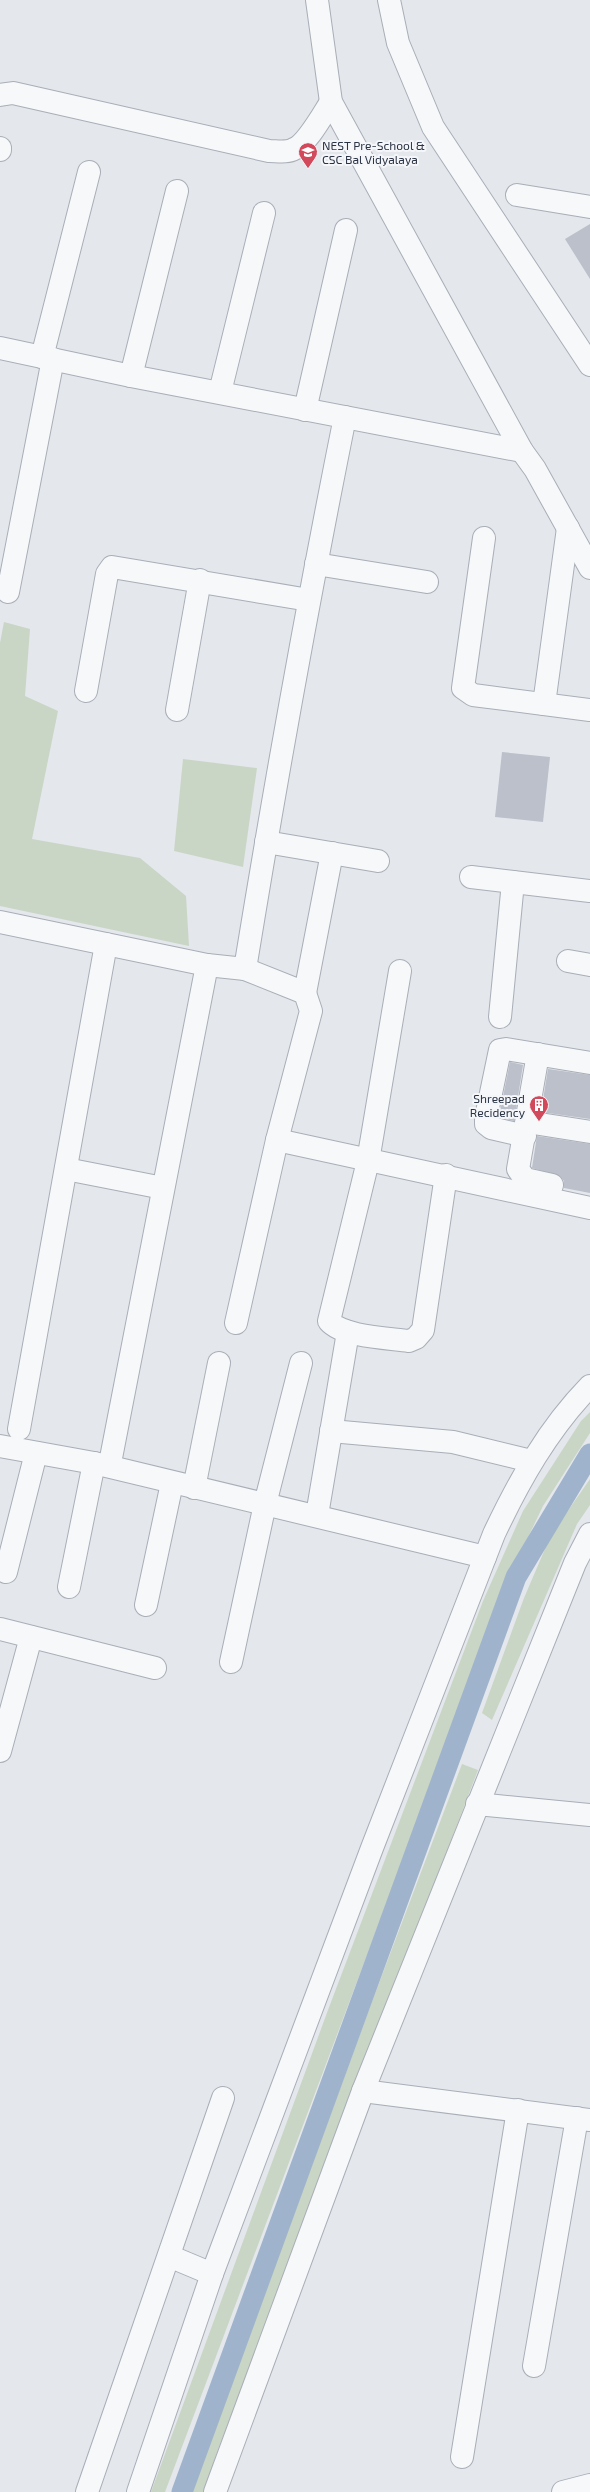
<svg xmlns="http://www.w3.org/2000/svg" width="590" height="2492" font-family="'Exo 2',sans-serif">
<rect width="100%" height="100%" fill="#e4e7ec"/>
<g fill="#c9d6c5">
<polygon points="4,622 30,629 25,696 58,711 32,839 140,858 186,896 189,946 0,906 0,643"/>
<polygon points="183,759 257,768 243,867 174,851"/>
<polygon points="590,1412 590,1433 543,1506 510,1575 165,2492 151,2492 328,2010 483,1601 523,1511 581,1421"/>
<polygon points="590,1479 590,1505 577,1524 492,1720 482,1713 524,1598 551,1535"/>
<polygon points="462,1764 478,1770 217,2452 204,2492 192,2492 373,1999"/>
</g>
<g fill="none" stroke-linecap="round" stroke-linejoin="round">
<polyline stroke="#9fb4cc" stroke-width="21" points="182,2492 516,1577 590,1454"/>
</g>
<g fill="#bbc0ca">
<polygon points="590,224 590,279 565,239"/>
<polygon points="502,752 550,757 543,822 495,817"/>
<polygon points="510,1062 523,1065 514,1121 499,1117"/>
<polygon points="548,1069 590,1075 590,1119 541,1112"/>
<polygon points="537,1136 590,1144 590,1193 564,1188 564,1181 560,1176 532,1168"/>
</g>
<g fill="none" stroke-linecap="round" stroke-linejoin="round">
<g stroke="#a9aeb7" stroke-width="24">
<g id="minor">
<polyline points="317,0 331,102 522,451 535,469 590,568"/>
<polyline points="389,0 398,43 433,127 590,365"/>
<path d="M0 95 13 93 269 151C277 151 287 153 294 149 307 144 323 114 331 102"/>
<polyline points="0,150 0,148"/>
<polyline points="517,195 590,207"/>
<polyline points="0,348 131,376 522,451"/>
<polyline points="42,357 89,172"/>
<polyline points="131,376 177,191"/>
<polyline points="220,392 264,213"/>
<polyline points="305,410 346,230"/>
<polyline points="484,538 463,688 473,695 590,710"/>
<polyline points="316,564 427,582"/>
<polyline points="8,592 53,359"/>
<polyline points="86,691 107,574 112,567 309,600"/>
<polyline points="544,704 568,528"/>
<polyline points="177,710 200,580"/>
<polyline points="266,842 378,861"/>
<polyline points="471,877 590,891"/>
<path d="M0 922 207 965 245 969C275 785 308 601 345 417"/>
<polyline points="568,961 590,965"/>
<path d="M400 971 368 1161 329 1321C343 1337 388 1338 409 1341L416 1338 423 1330 446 1175"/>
<polyline points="305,993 332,853"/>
<polyline points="500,1017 513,882"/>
<polyline points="538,1054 518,1169 525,1179 552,1185"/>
<polyline points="527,1122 590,1132"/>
<polyline points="525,1136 491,1128 486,1124 486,1117 500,1050 506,1049 590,1063"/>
<polyline points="277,1140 590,1208"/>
<polyline points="66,1169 163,1188"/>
<polyline points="236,1323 277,1140 311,1011 305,993 245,969"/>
<polyline points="19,1429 106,944"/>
<polyline points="331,1431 453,1442 531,1461"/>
<polyline points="0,1446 94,1463 485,1557"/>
<polyline points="111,1458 207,965"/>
<polyline points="194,1488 219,1363"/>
<polyline points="317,1515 348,1332"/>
<polyline points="6,1572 36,1453"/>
<polyline points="69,1587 94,1463"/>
<polyline points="146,1605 172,1483"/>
<polyline points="0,1629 155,1668"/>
<polyline points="231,1662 265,1504 301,1363"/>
<polyline points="0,1751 31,1637"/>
<polyline points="477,1804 590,1815"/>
<polyline points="363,2091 590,2120"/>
<polyline points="169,2256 212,2274"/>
<polyline points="534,2366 577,2118"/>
<polyline points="462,2457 518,2110"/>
<polyline points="87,2492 223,2098"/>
<path d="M138 2492 212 2274 372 1848 494 1534C519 1481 548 1429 590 1386"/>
<polyline points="215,2492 363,2091 575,1563 590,1534"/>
<polyline points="563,2492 590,2485"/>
</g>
</g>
<use href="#minor" stroke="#f7f8fa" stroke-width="22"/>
</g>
<defs>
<g id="school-pin" transform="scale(1)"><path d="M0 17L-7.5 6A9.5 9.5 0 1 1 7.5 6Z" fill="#d1495b" stroke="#f4f6f9"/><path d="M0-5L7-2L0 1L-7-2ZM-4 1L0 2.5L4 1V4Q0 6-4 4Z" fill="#fff"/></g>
<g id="building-pin" transform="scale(1)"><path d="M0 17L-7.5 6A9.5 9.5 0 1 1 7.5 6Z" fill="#d1495b" stroke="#f4f6f9"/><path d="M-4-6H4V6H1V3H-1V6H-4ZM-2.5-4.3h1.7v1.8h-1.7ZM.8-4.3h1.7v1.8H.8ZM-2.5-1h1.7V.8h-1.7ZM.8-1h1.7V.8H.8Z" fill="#fff"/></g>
</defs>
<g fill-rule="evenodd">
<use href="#school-pin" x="308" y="152"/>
<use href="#building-pin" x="539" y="1105"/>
</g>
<g text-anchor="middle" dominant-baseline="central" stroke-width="4" stroke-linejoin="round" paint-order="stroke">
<g font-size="12" fill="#2b3445" stroke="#f4f6f9" text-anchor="start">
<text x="322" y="145">NEST Pre-School &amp;<tspan x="322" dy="14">CSC Bal Vidyalaya</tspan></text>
<text x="525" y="1098" text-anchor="end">Shreepad<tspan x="525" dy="14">Recidency</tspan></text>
</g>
</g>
</svg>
